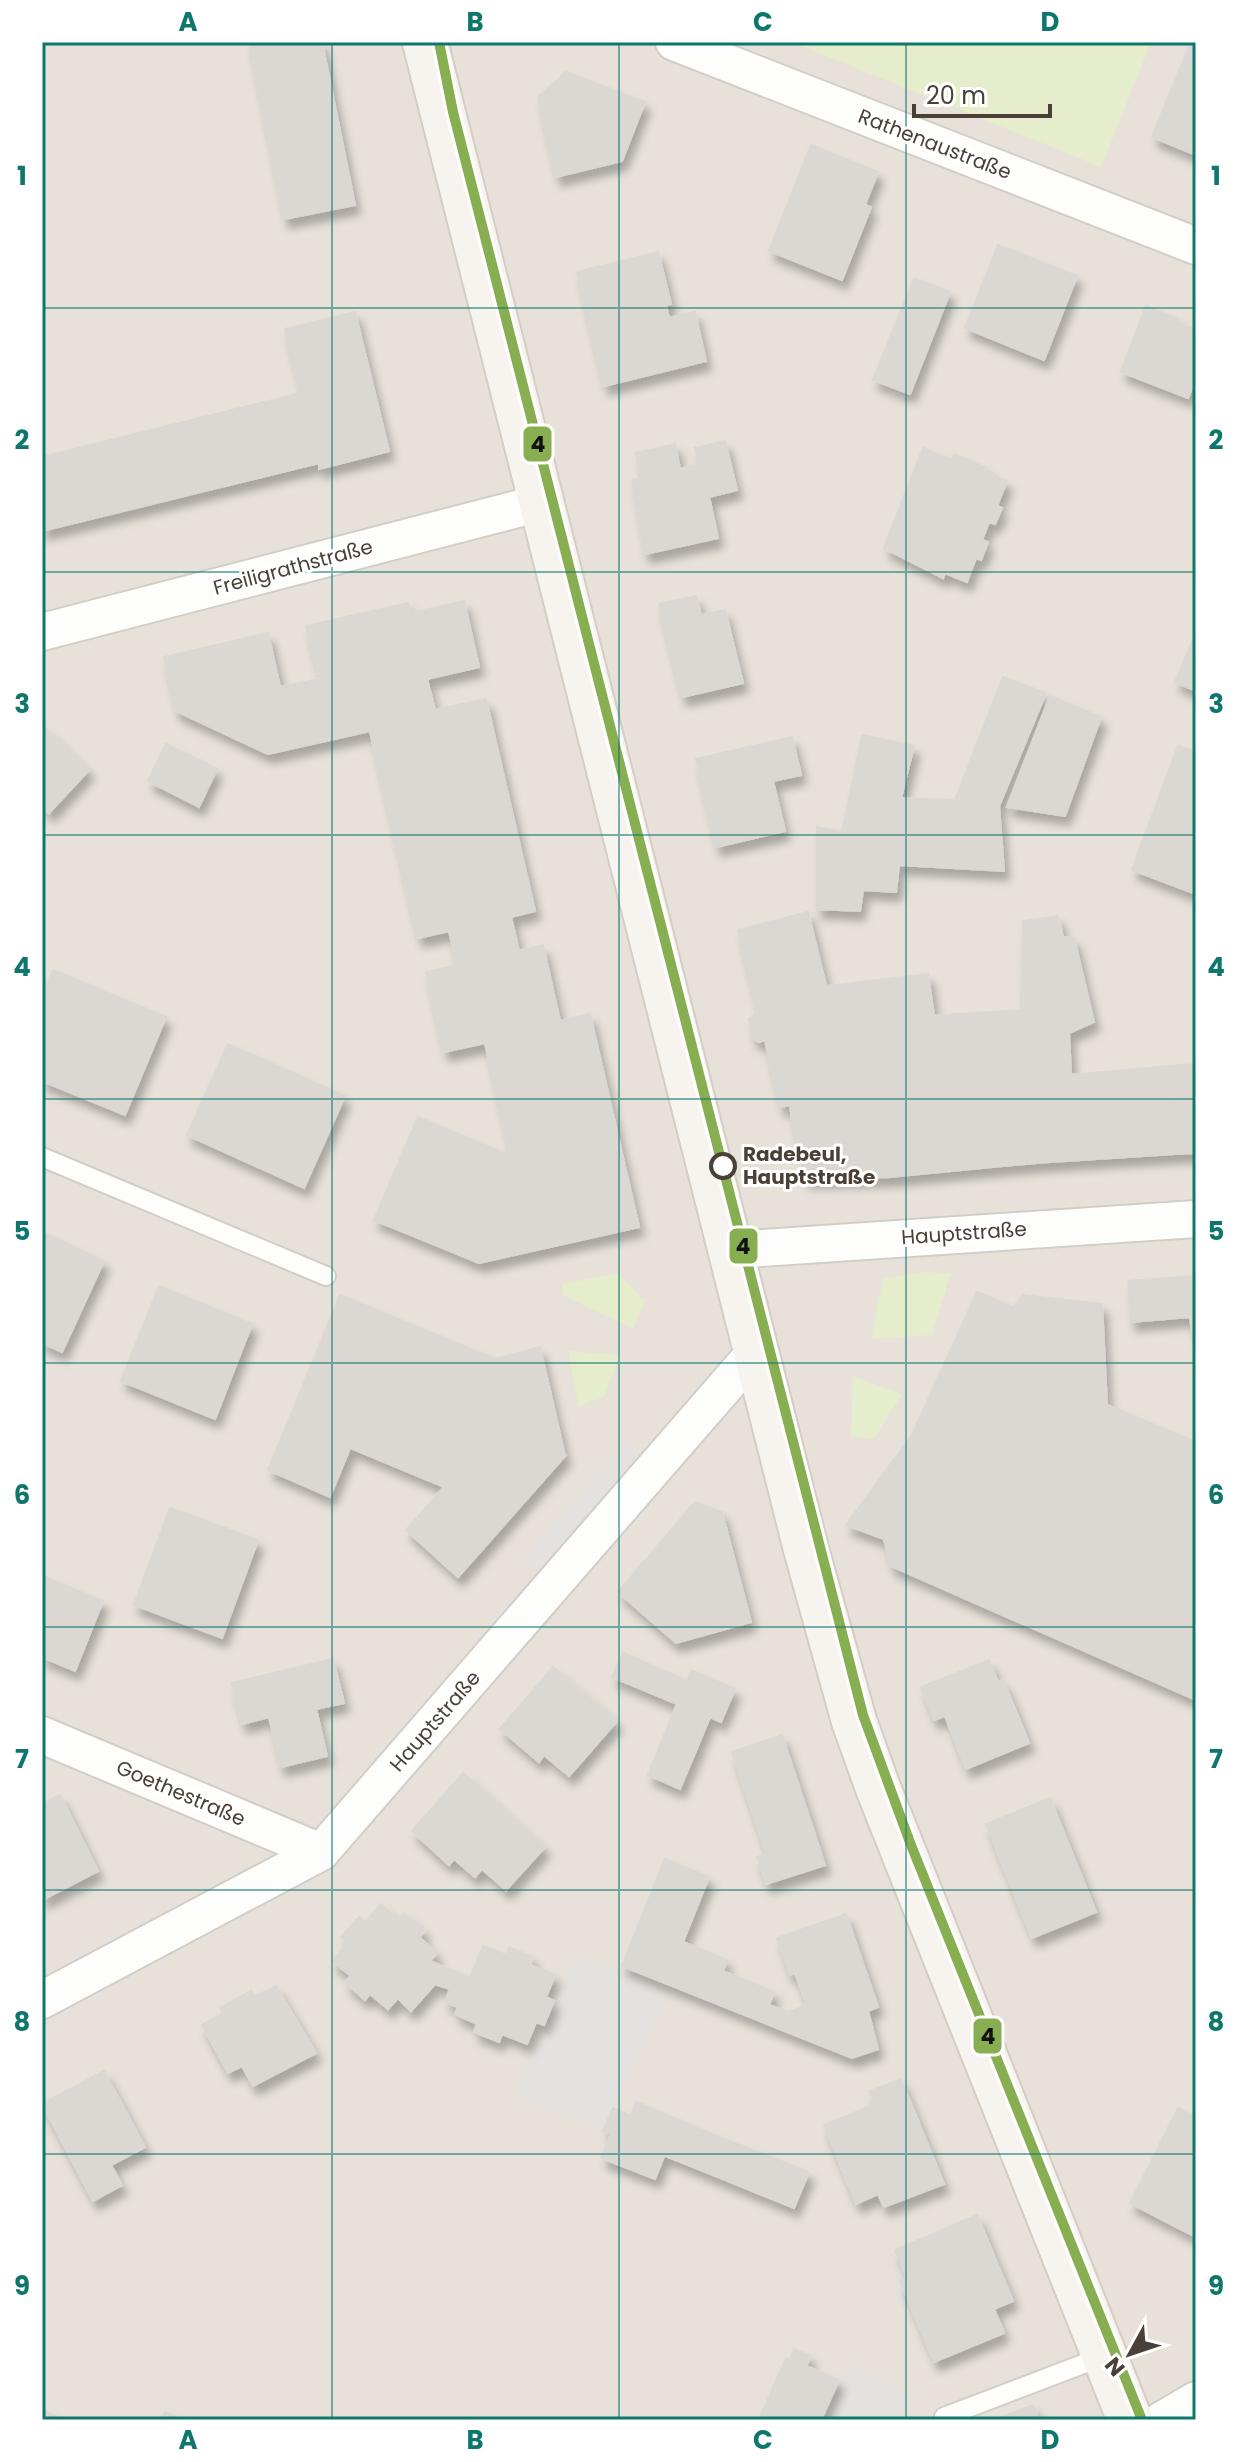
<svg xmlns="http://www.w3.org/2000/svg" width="1238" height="2462" font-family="Poppins,sans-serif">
<defs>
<filter id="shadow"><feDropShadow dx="5" dy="9" stdDeviation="4" flood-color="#0004"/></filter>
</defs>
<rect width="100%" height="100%" fill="#f3f0ed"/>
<rect fill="#e7e1da" x="42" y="42" width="1154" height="2378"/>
<g fill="#e5edcc">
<polygon points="792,42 1151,42 1101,167"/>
<polygon points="922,1272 951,1273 932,1335 871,1339 883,1279"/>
<polygon points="618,1273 645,1301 633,1329 563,1295 562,1284"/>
<polygon points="569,1351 620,1355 604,1397 578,1406"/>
<polygon points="852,1376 902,1394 874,1439 851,1436"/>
</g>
<g fill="#e5e1de">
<polygon points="627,1441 650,1462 548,1579 524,1558"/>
<polygon points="577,1953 669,1991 601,2131 514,2095"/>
<polygon points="849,2365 914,2395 902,2420 826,2420"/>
</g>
<g fill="#dbd7d3" stroke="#dbd7d2" stroke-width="2" filter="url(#shadow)">
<polygon points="249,42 322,42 355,205 284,219"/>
<polygon points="1191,42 1196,42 1196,155 1152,137"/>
<polygon points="566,72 645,102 622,161 556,177 538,97"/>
<polygon points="811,145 878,172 865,205 871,207 842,280 769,251"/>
<polygon points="998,245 1077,276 1044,360 965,328"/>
<polygon points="658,252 671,304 666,305 669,318 695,312 706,361 604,386 577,272"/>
<polygon points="914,278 950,292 910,394 873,380"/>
<polygon points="1146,306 1178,319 1177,323 1196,330 1196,378 1188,398 1121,372"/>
<polygon points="355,312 389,451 319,469 319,463 42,531 42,457 301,393 285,329"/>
<polygon points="725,441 737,490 709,497 695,448"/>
<polygon points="675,444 680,469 642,478 636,453"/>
<polygon points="923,448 952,460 954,454 987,468 985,472 1007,481 997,506 1002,508 995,524 989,522 982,540 988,542 981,560 976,558 967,582 945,573 943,578 884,548"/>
<polygon points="702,464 718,538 645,554 632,480"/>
<polygon points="696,596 701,615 725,610 743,683 682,697 659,604"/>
<polygon points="464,601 479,667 427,679 435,710 486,699 535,911 511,917 519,951 543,945 560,1021 590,1014 639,1227 479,1263 374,1220 418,1117 503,1153 510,1152 485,1043 444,1052 426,972 457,965 449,931 418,938 370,731 268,754 176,711 164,657 268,633 280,687 319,679 306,626 408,603 411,613"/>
<polygon points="1196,633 1196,691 1175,682"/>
<polygon points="1003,677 1046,693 999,806 1004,871 899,865 896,892 863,890 860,911 817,909 817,827 842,832 862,735 914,746 901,798 955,800"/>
<polygon points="1050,696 1101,717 1065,816 1007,807"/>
<polygon points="44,727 89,770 49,813 42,806"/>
<polygon points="792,737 801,775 773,781 785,831 716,847 696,759"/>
<polygon points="166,744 217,769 199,807 148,781"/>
<polygon points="1178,746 1196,752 1196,894 1132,870"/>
<polygon points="808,912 836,1026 765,1040 738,930"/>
<polygon points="1058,916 1063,937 1074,938 1094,1022 1069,1033 1071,1075 1026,1079 1021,1010 1023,921"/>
<polygon points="53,970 166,1017 125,1115 42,1081 42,996"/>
<polygon points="928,974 934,1016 927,1016 934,1088 899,1091 902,1113 792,1120 790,1105 780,1107 765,1040 836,1026 826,986"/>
<polygon points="1021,1010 1026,1079 934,1088 927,1016"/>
<polygon points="758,1012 765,1040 759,1042 753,1038 749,1019"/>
<polygon points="228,1044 345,1096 304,1188 187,1135"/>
<polygon points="1196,1064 1196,1153 1173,1154 1169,1066"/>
<polygon points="1169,1066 1173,1154 1035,1163 1026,1079"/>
<polygon points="1026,1079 1035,1163 890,1177 883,1115 902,1113 899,1091"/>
<polygon points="883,1115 890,1177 805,1179 792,1120"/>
<polygon points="42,1232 104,1261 62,1352 42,1343"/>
<polygon points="1196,1276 1196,1333 1192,1332 1190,1317 1131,1322 1128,1281"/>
<polygon points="159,1286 252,1324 215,1419 121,1381"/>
<polygon points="977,1292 1013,1307 1023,1295 1102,1304 1107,1405 1196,1442 1196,1700 891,1566 884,1539 846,1525 912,1435"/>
<polygon points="340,1295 495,1359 540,1347 565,1456 461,1479 450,1474 444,1487 288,1422"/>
<polygon points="288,1422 350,1448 330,1497 268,1470"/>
<polygon points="565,1456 458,1577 406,1530 444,1487 450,1474 461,1479"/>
<polygon points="695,1502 722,1512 751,1622 676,1643 618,1592"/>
<polygon points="170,1508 258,1540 222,1638 134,1605"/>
<polygon points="42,1576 103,1601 75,1671 42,1657"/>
<polygon points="623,1653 687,1681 691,1670 735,1689 721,1722 710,1717 680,1789 648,1775 677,1704 612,1677"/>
<polygon points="333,1659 344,1703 316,1709 327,1756 281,1767 269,1717 242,1724 232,1683"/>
<polygon points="989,1660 998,1682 1003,1680 1029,1743 966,1769 945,1716 934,1720 921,1687"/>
<polygon points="553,1667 617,1721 569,1776 544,1755 539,1762 500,1729"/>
<polygon points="782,1735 816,1838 767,1855 732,1752"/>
<polygon points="463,1773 545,1847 506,1890 482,1869 475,1877 454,1859 449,1865 412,1831"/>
<polygon points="60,1795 98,1871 42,1900 42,1804"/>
<polygon points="1050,1798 1096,1912 1032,1938 986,1824"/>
<polygon points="816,1838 825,1865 766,1884 757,1857"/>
<polygon points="665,1859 709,1877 683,1942 727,1960 723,1971 774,1992 769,2005 788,2012 807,2005 795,1973 790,1975 777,1938 846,1914 878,2007 868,2011 878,2049 852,2058 622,1966"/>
<polygon points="381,1904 399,1920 404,1913 425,1931 419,1937 437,1953 430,1961 470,1978 483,1946 506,1955 509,1947 533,1957 530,1965 555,1975 546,1997 554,2001 544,2025 536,2022 527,2044 502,2034 499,2042 474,2032 477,2024 455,2014 458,2007 445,2002 450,1989 435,1984 411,2011 398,1998 388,2009 370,1994 365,2000 345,1982 351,1976 332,1961 348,1943 341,1937 359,1917 365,1922"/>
<polygon points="276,1986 316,2053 253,2086 242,2066 228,2073 202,2025 223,2013 220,2008 251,1991 254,1997"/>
<polygon points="104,2071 145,2147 111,2165 122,2185 93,2201 42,2104"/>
<polygon points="901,2079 944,2184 884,2207 878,2194 856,2204 824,2125 875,2104 870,2091"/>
<polygon points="636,2102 712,2134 698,2169 603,2131 613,2108 631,2116"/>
<polygon points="1178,2108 1196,2117 1196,2237 1130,2203"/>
<polygon points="611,2134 664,2156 655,2179 601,2158"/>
<polygon points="712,2134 809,2172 794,2208 698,2169"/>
<polygon points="977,2215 1013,2301 994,2309 970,2252 907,2278 895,2250"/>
<polygon points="970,2252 1004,2333 934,2362 900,2281"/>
<polygon points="794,2349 811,2356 806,2366 839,2380 821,2420 765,2420 760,2417 786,2358 790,2360"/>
<polygon points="1033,2405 1039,2420 994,2420"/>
<polygon points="42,2410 63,2420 42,2420"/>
<polygon points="165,2412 183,2420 162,2420"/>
</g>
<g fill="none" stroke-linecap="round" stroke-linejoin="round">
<g stroke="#d1ceca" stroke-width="22">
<g id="lane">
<polyline points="42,1157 326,1276"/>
<polyline points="944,2417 1104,2356"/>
</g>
</g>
<g stroke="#d1ceca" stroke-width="40">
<g id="street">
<polyline points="674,42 1196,246"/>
<polyline points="42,632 544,502"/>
<polyline points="732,1250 1196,1219"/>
<polyline points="42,1735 321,1852"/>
<polyline points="42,2000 321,1852 756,1351"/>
<polyline points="1162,2420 1196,2400"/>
</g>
</g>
<g stroke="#d4cdc5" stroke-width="48">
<polyline id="secondary" points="425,42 806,1549 854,1721 878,1788 1130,2420"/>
</g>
<use href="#lane" stroke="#fdfdfc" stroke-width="18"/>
<use href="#street" stroke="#fdfdfc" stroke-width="36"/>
<use href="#secondary" stroke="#f7f4f0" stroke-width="44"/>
<g stroke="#fff" stroke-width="16">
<polyline id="tram-1" points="439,42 453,112 863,1715 911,1845 1142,2420"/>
</g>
<use href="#tram-1" stroke="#87ae50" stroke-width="10"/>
</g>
<path fill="none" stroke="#0f766e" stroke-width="2" stroke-opacity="0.55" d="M332 42V2420M619 42V2420M906 42V2420M42 308H1196M42 572H1196M42 835H1196M42 1099H1196M42 1363H1196M42 1627H1196M42 1890H1196M42 2154H1196"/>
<circle fill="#fff" stroke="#4a4037" stroke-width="4" cx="723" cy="1166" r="12"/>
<g text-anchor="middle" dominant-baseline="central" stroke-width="6" stroke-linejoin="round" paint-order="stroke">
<g font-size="20" fill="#4a4037" stroke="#fff">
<text transform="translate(935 144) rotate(21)">Rathenaustraße</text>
<text transform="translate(293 567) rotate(-15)">Freiligrathstraße</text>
<text transform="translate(964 1233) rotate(-4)">Hauptstraße</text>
<text transform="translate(435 1721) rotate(-49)">Hauptstraße</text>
<text transform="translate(181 1793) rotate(23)">Goethestraße</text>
</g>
<g font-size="20" font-weight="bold" fill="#4a4037" stroke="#fff" text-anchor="start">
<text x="743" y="1154">Radebeul,<tspan x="743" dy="23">Hauptstraße</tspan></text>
</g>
</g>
<g stroke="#fff" stroke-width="3">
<rect x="522" y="425" width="31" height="38" rx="8" fill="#87ae50"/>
<rect x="728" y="1227" width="31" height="38" rx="8" fill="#87ae50"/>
<rect x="972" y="2017" width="31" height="38" rx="8" fill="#87ae50"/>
</g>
<g font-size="22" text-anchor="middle" font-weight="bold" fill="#111">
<text x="538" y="452">4</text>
<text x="743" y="1254">4</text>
<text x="988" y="2044">4</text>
</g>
<rect width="1238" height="2462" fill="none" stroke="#ffffff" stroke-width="88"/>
<g transform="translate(1130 2354) rotate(230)" stroke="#ffffff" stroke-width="6" paint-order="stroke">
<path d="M0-6L14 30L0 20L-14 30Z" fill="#4a4037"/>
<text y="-12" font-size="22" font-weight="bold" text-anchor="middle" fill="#4a4037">N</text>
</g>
<path d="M914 104v12h136v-12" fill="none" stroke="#4a4037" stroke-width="4"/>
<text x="926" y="104" font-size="24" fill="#4a4037" stroke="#ffffff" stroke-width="6" paint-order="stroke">20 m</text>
<rect x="44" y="44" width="1150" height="2374" fill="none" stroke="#0f766e" stroke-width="3"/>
<g font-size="26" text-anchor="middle" font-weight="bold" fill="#0f766e">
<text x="188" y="31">A</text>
<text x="475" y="31">B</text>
<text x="763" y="31">C</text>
<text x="1050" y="31">D</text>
<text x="22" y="185">1</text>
<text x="1216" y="185">1</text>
<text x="22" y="449">2</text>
<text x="1216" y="449">2</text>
<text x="22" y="713">3</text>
<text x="1216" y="713">3</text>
<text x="22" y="976">4</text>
<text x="1216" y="976">4</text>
<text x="22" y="1240">5</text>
<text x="1216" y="1240">5</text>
<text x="22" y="1504">6</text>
<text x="1216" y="1504">6</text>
<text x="22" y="1768">7</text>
<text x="1216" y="1768">7</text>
<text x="22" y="2031">8</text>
<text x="1216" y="2031">8</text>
<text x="22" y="2295">9</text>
<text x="1216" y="2295">9</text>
<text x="188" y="2449">A</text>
<text x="475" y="2449">B</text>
<text x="763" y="2449">C</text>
<text x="1050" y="2449">D</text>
</g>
</svg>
